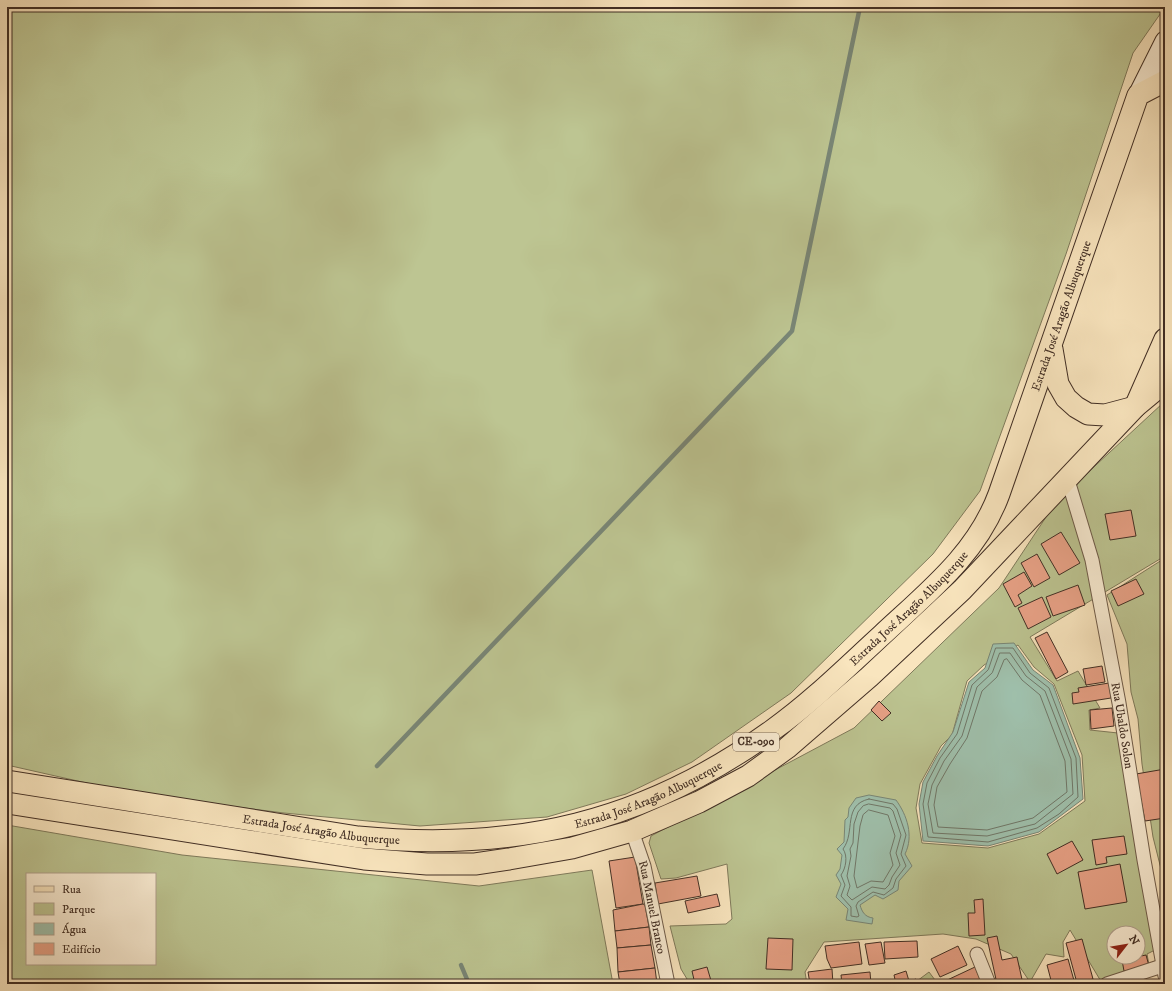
<svg xmlns="http://www.w3.org/2000/svg" width="1172" height="991" font-family="'IM FELL DW Pica',serif">
<rect width="100%" height="100%" fill="#f9e5be"/>
<filter id="stains"><feTurbulence type="fractalNoise" baseFrequency=".005" numOctaves="4"/><feColorMatrix values="0 0 0 0 .2 0 0 0 0 .09 0 0 0 0 .02 0 0 0 .5 -.17"/></filter>
<radialGradient id="worn" r=".72"><stop offset=".6" stop-color="#630" stop-opacity="0"/><stop offset="1" stop-color="#630" stop-opacity=".3"/></radialGradient>
<g fill="#bdc592" stroke="#7f7a5b" fill-rule="evenodd">
<polygon points="7,7 1165,7 1133,53 1066,254 980,491 933,554 791,693 692,762 626,794 547,817 420,826 284,813 135,794 7,765"/>
<path d="M1163 403 1165 406V556L1030 637 1057 681 1078 671 1100 708 1089 710 1090 730 1118 733 1157 949 1147 954 1149 965 1102 983 1070 930 1063 942 1064 957 1046 954 1030 982 1011 954 976 939 943 934 824 942 805 972 807 984H690L681 969 670 926 726 924 732 919 727 864 676 878 661 879 649 843 651 836 854 728 999 588 1056 502ZM1018 645 1034 667 1054 684 1082 755 1085 801 1039 834 988 848 922 843 916 808 920 784 941 746 952 735 967 681 984 665ZM1114 933H1138V957H1114Z"/>
<polygon points="1165,558 1165,885 1153,837 1142,764 1138,719 1131,692 1127,644 1107,595"/>
<path d="M7 825 182 855 479 886 592 870 613 984H7ZM27 874H155V964H27Z"/>
<polygon points="929,972 938,984 913,984"/>
</g>
<g fill="#9fc0ac" stroke="#798676">
<polygon points="1014,643 1033,670 1053,685 1080,758 1083,799 1039,832 988,846 923,841 919,804 923,782 937,756 953,732 969,682 985,668 993,644"/>
<path d="M869 795 896 800C907 815 914 836 905 854L912 866 899 881 898 890 883 899 875 895 860 905C862 912 865 917 873 918L872 924 846 920 848 909 836 897 841 884 836 875 840 869 842 855 837 849 844 842 845 820 848 817 849 808 856 798Z"/>
</g>
<g fill="none" stroke-linecap="round" stroke-linejoin="round">
<g stroke="#707768" stroke-width="1">
<polygon points="996,648 1013,648 1030,673 1049,688 1076,758 1078,797 1059,814 1037,828 988,842 928,837 923,804 927,783 940,758 957,734 972,685 988,670"/>
<polygon points="1000,653 1010,653 1026,676 1045,691 1071,759 1073,794 1035,824 987,836 933,833 928,804 932,785 944,761 962,736 977,687 992,673"/>
<polygon points="1007,659 1022,680 1040,695 1065,761 1067,792 1033,818 987,830 938,827 934,805 937,787 950,764 967,738 982,691 997,677 1004,660"/>
<path d="M869 799 893 804 897 809 906 835 901 854 906 866 896 879 893 888 884 895 873 892 858 902 856 906 859 916 857 917 851 916V907L841 896 845 885 841 875C846 868 848 856 843 849 856 832 842 805 869 799Z"/>
<polygon points="869,804 890,808 893,811 901,835 896,853 900,865 892,877 889,885 885,889 872,887 852,900 847,895 850,886 847,876 851,856 850,849 853,843 854,824 858,812 863,806"/>
<polygon points="869,810 888,815 895,836 890,853 893,865 883,882 871,881 857,888 854,876 860,826 863,815"/>
</g>
<g stroke="#798676" stroke-width="4.5">
<polyline points="377,766 792,331 860,7"/>
<polyline points="461,965 469,984"/>
</g>
</g>
<g fill="#e9a287" stroke="#412e24">
<polygon points="1131,510 1136,536 1110,540 1105,514"/>
<polygon points="1061,532 1080,563 1059,575 1041,544"/>
<polygon points="1037,554 1050,578 1034,587 1021,563"/>
<polygon points="1024,572 1032,586 1018,595 1022,603 1015,607 1003,584"/>
<polygon points="1136,579 1144,594 1118,606 1111,591"/>
<polygon points="1078,585 1085,605 1053,616 1046,597"/>
<polygon points="1042,597 1051,617 1028,629 1018,608"/>
<polygon points="1047,632 1068,672 1056,679 1035,638"/>
<polygon points="1102,666 1105,682 1086,685 1083,669"/>
<polygon points="1109,683 1111,698 1073,704 1072,693 1079,692 1078,688"/>
<polygon points="879,701 891,713 882,721 871,710"/>
<polygon points="1112,708 1114,726 1091,729 1090,710"/>
<polygon points="1165,769 1165,818 1145,821 1136,774"/>
<polygon points="1124,836 1127,854 1106,857 1107,863 1096,865 1092,840"/>
<polygon points="1072,841 1083,860 1057,874 1047,854"/>
<polygon points="635,857 643,904 616,908 609,861"/>
<polygon points="1120,864 1127,902 1085,909 1078,872"/>
<polygon points="697,876 701,896 658,904 655,883"/>
<polygon points="717,894 720,906 688,913 685,901"/>
<polygon points="983,899 985,935 969,936 968,913 975,913 974,900"/>
<polygon points="643,904 645,905 649,927 615,931 613,910"/>
<polygon points="649,927 651,945 617,948 615,931"/>
<polygon points="997,936 1002,960 1017,957 1023,984 997,984 987,938"/>
<polygon points="768,938 793,939 792,970 766,969"/>
<polygon points="1082,939 1093,979 1077,983 1066,943"/>
<polygon points="917,941 918,957 885,959 884,942"/>
<polygon points="859,942 862,964 831,968 827,959 825,946"/>
<polygon points="881,942 885,963 869,965 865,944"/>
<polygon points="651,945 655,968 618,972 617,948"/>
<polygon points="958,946 967,965 940,977 931,959"/>
<polygon points="1146,955 1149,966 1124,971 1122,960"/>
<polygon points="1068,959 1075,984 1052,984 1047,965"/>
<polygon points="707,967 712,984 695,984 692,971"/>
<polygon points="975,967 982,984 944,984 943,982"/>
<polygon points="655,968 657,984 620,984 618,972"/>
<polygon points="832,969 833,984 810,984 808,972"/>
<polygon points="906,971 909,981 916,979 918,984 896,984 894,975"/>
<polygon points="870,972 871,984 842,984 841,975"/>
</g>
<g fill="none" stroke-linecap="round" stroke-linejoin="round">
<g stroke="#6f5c4a" stroke-width="15">
<g id="minor">
<path id="s1" d="M1067 477 1092 560 1119 703 1144 860 1165 976"/>
<path id="s2" d="M632 831 644 866 668 984"/>
<polyline points="977,954 989,984"/>
<polyline points="1107,984 1162,966"/>
</g>
</g>
<g stroke="#412e24" stroke-width="21">
<polyline id="secondary" points="1138,95 1165,41"/>
</g>
<g stroke="#412e24" stroke-width="23">
<g id="primary">
<polyline points="1052,349 1058,384 1066,398 1076,407 1088,414 1105,415 1135,407 1165,382"/>
<path id="s3" d="M7 781 358 837C516 852 645 823 774 729 813 701 847 667 882 635 928 592 977 554 999 494L1138 95 1165 81"/>
<polyline points="7,803 364,859 427,864 475,864 509,859 572,848 632,831 699,802 748,776 787,748 869,677 962,590 1135,407 1165,339"/>
</g>
</g>
<use href="#minor" stroke="#fbeed5" stroke-width="13"/>
<use href="#secondary" stroke="#fbeed5" stroke-width="19"/>
<use href="#primary" stroke="#f9e5be" stroke-width="21"/>
</g>
<g text-anchor="middle" dominant-baseline="central" stroke-width="4" stroke-linejoin="round" paint-order="stroke">
<rect fill="#fbeed5" stroke="#796859" stroke-width="1" x="733" y="733" width="46" height="18" rx="3"/>
<g font-size="11" font-weight="bold" fill="#412e24">
<text x="756" y="742">CE-090</text>
</g>
<g font-size="12" fill="#412e24" stroke="#fbeed5">
<text stroke="none"><textPath href="#s3" startOffset="1313">Estrada José Aragão Albuquerque</textPath></text>
<text stroke="none"><textPath href="#s3" startOffset="977">Estrada José Aragão Albuquerque</textPath></text>
<text stroke="none"><textPath href="#s1" startOffset="255">Rua Ubaldo Solon</textPath></text>
<text stroke="none"><textPath href="#s3" startOffset="653">Estrada José Aragão Albuquerque</textPath></text>
<text stroke="none"><textPath href="#s3" startOffset="318">Estrada José Aragão Albuquerque</textPath></text>
<text stroke="none"><textPath href="#s2" startOffset="79">Rua Manuel Branco</textPath></text>
</g>
</g>
<rect width="1172" height="991" fill="none" stroke="#f9e5be" stroke-width="24"/>
<rect x="8" y="8" width="1156" height="975" fill="none" stroke="#412e24" stroke-width="2"/>
<rect x="12" y="12" width="1148" height="967" fill="none" stroke="#412e24"/>
<rect x="26" y="873" width="130" height="92" fill="#fbeed5" stroke="#b1a18e"/>
<rect x="34" y="886" width="20" height="6" fill="#f9e5be" stroke="#b1a18e"/>
<text x="62" y="893" font-size="12" fill="#412e24">Rua</text>
<rect x="34" y="903" width="20" height="12" fill="#bdc592" stroke="#b1a18e"/>
<text x="62" y="913" font-size="12" fill="#412e24">Parque</text>
<rect x="34" y="923" width="20" height="12" fill="#9fc0ac" stroke="#b1a18e"/>
<text x="62" y="933" font-size="12" fill="#412e24">Água</text>
<rect x="34" y="943" width="20" height="12" fill="#e9a287" stroke="#b1a18e"/>
<text x="62" y="953" font-size="12" fill="#412e24">Edifício</text>
<g transform="translate(1126 945) rotate(59)"><circle r="19" fill="#fbeed5" stroke="#b1a18e"/>
<path d="M0-3L7 15L0 10L-7 15Z" fill="#8f2418"/>
<text y="-6" font-size="11" font-weight="bold" text-anchor="middle" fill="#412e24">N</text>
</g>
<rect width="100%" height="100%" filter="url(#stains)"/>
<rect width="100%" height="100%" fill="url(#worn)"/>
</svg>
